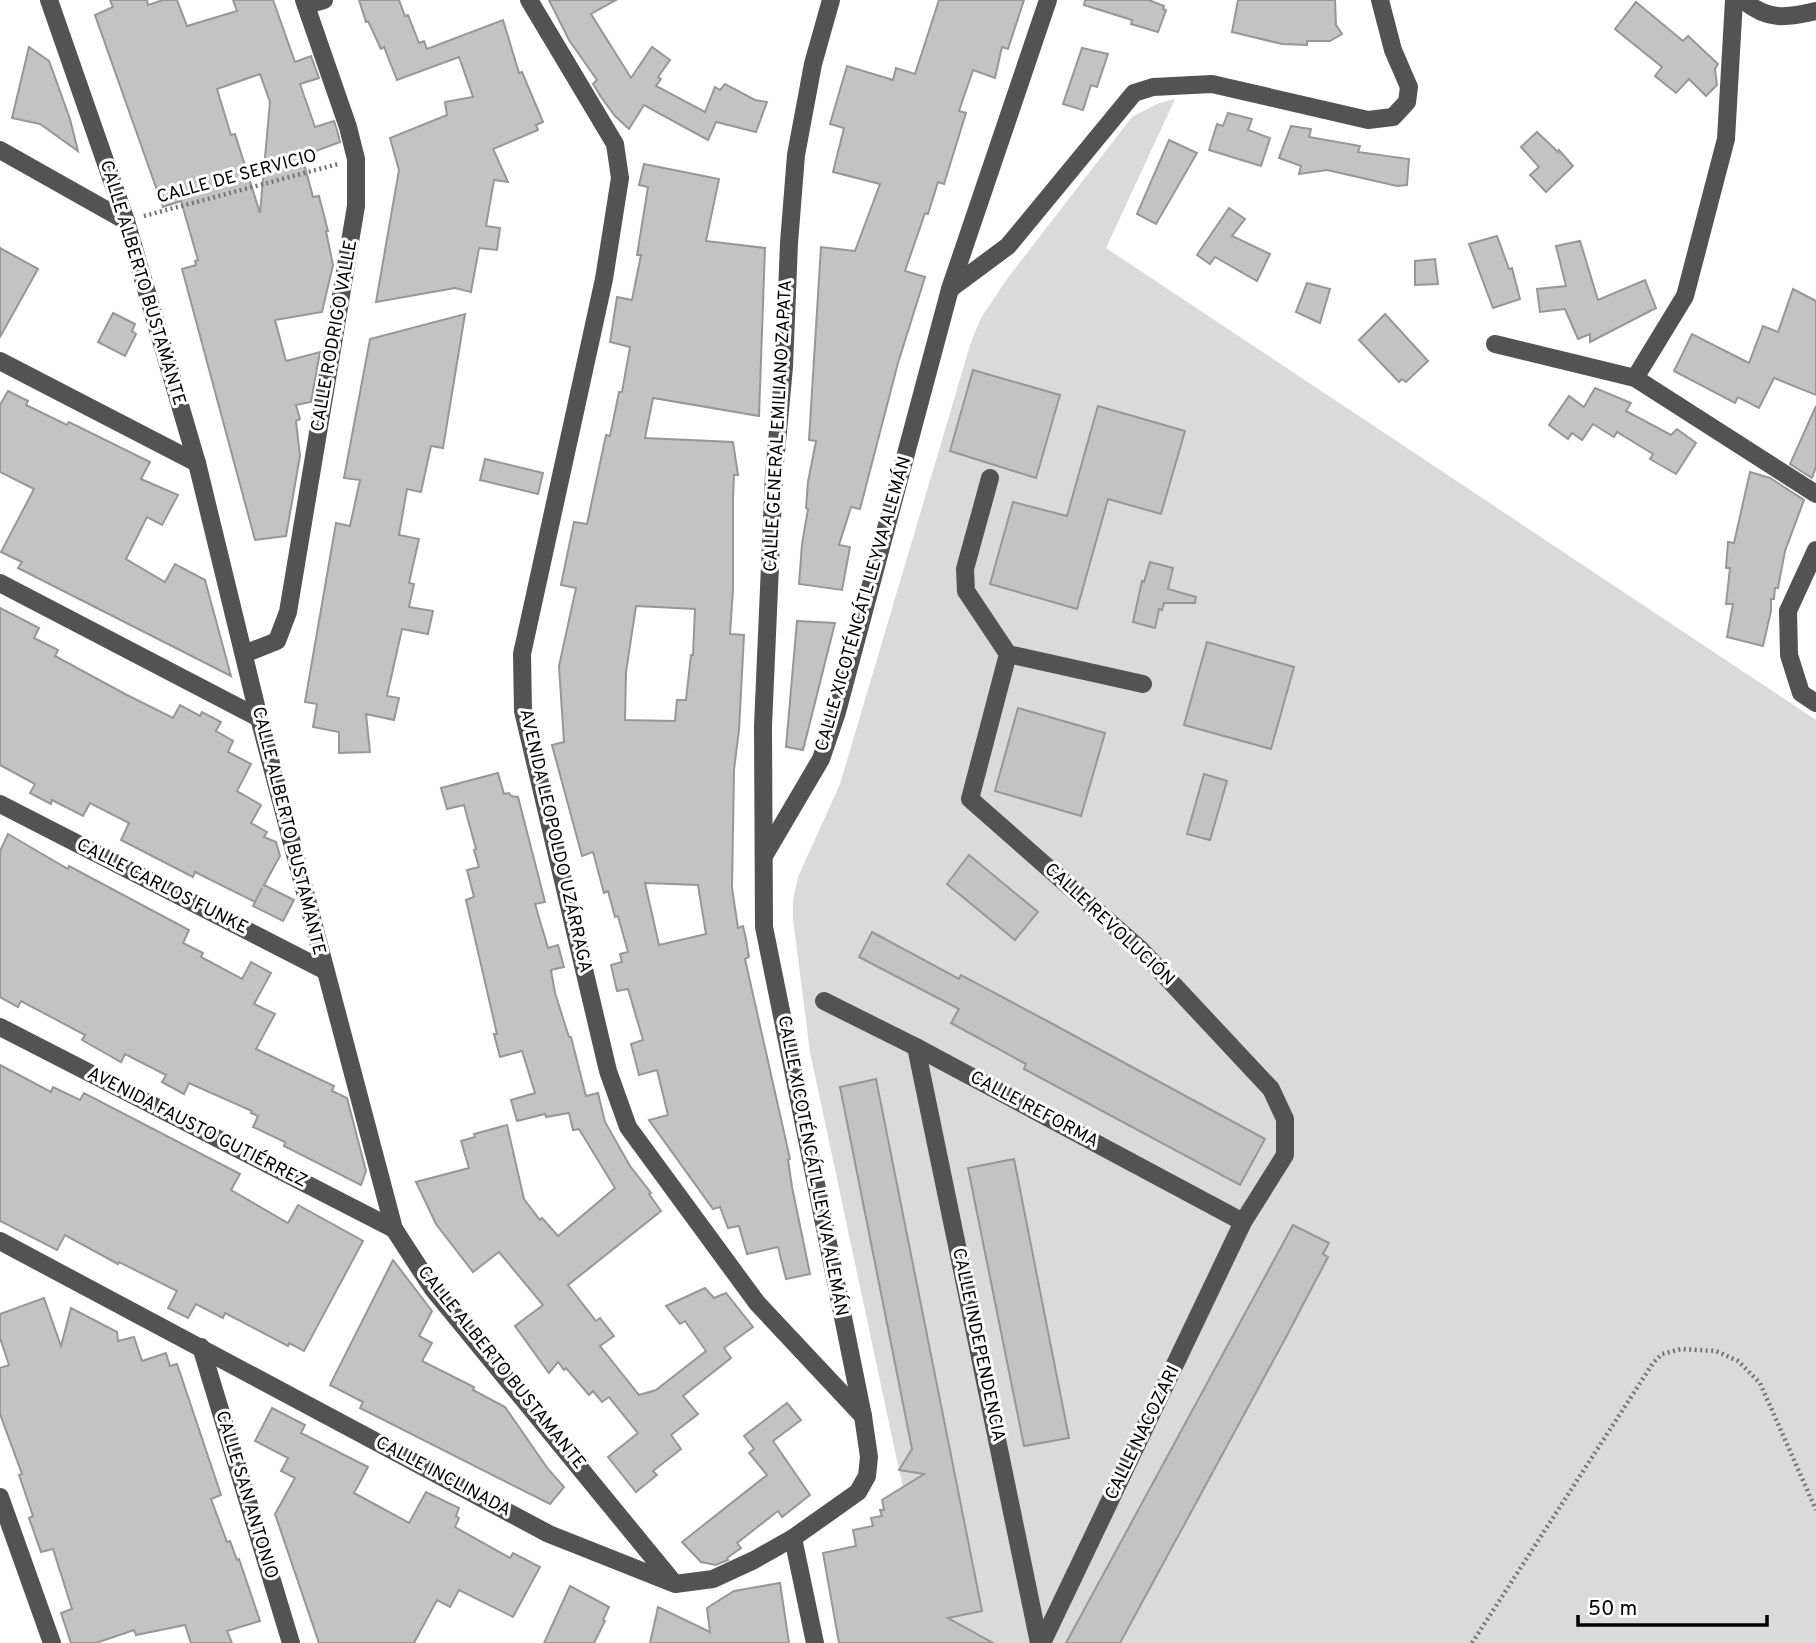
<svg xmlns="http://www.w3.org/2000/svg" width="1816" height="1643" font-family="Overpass,sans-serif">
<rect width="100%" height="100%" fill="#fff"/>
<polygon fill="#dadada" points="1175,99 1106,248 1816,720 1816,1643 939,1643 899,1470 810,1052 793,919 793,900 798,877 840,784 971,342 981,318 1007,279 1132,117 1159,103"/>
<g fill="#c3c3c3" stroke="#979797" stroke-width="2" fill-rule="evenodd">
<path d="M110 0H147L148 5 163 0H177L187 26 237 11 233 0H273L295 62 311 56 319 78 300 84 315 127 334 121 337 130 340 142 302 156 313 197 319 196 328 231H326L333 265 322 312 275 320 286 361 320 352 311 402 296 405 300 419 296 421 300 456 286 536 255 540 182 269 196 265 195 261 198 260 181 201 163 207 95 15 113 7ZM260 74 270 102 260 213 235 134 231 135 217 89Z"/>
<polygon points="359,0 399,0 405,16 408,15 419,43 424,41 427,49 503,20 519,73 522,72 543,122 536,125 538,130 493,149 508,182 494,180 486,226 500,228 497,250 479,248 471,292 455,288 376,302 399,170 390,138 447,115 445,102 473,97 459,57 397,80 384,47 381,49 368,21 366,22"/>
<polygon points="549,0 616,0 591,14 631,78 652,47 670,60 658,77 661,79 656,86 705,112 715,87 720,90 725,84 755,100 767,102 756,132 716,122 708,140 644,105 629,129 615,116 601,97 593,84 597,80 569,40"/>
<polygon points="939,0 1024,0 1008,49 1002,47 995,78 973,70 959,111 966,113 944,184 938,182 928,214 925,213 905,271 925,277 898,363 860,509 851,507 839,545 850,547 842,590 799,584 802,544 808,509 806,508 808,482 816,441 809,440 821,247 855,251 880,184 833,172 844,128 830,124 847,66 893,80 896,68 915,74"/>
<polygon points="1085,0 1149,0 1164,6 1163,9 1166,10 1158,32 1131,24 1132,20 1084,5"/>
<polygon points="1238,0 1335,0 1336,25 1342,34 1330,41 1307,41 1307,45 1282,44 1232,32"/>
<polygon points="1636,2 1683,41 1688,36 1718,64 1715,69 1717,85 1706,96 1689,79 1676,93 1655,76 1662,67 1615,29"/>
<polygon points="29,47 49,61 70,119 78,151 40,124 12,118"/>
<polygon points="1082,48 1108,54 1097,87 1091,85 1083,110 1063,104"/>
<polygon points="1228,113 1252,119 1248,130 1270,138 1261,166 1209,150 1217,124 1223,126"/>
<polygon points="1291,126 1311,129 1309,137 1360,146 1358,152 1409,159 1407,185 1397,186 1327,170 1299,174 1301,166 1279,158"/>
<polygon points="1537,132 1558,152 1559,150 1573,166 1546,192 1530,175 1539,167 1521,147"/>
<polygon points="1169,140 1197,153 1156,224 1137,214"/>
<path d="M644 164 719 179 706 241 765 248 759 416 653 398 645 438 733 442 738 475H734L733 498V589L730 634 744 635 739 730 734 770 732 888 738 928 743 926 746 939 749 957 745 959 790 1159 788 1160 792 1187 810 1274 786 1279 778 1247 747 1254 739 1226 728 1228 720 1207 713 1209 649 1120 668 1115 657 1070 639 1075 631 1044 643 1040 628 989 617 991 611 965 622 962 620 954 628 952 618 916 615 917 608 891 604 893 593 852 582 856 552 745 564 742 559 666 576 588 561 585 574 522 587 524 606 435 610 436 619 392H622L630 347 610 342 617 297 632 300 641 255H637L648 187 639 185ZM636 606 695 609 693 655H691L686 700H677L675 721 625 720 626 672ZM645 883 698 885 706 934 659 945Z"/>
<polygon points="1229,208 1245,219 1232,236 1270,254 1257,281 1215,257 1210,264 1197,255"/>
<polygon points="1497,236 1509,269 1512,268 1520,299 1493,308 1469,244"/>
<polygon points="1580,241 1598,300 1645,280 1656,308 1590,342 1590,334 1578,339 1565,309 1540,312 1537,289 1566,286 1556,246"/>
<polygon points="0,248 38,269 0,337"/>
<polygon points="1435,259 1438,284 1415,285 1415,261"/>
<polygon points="1307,283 1330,289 1320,323 1296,312"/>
<polygon points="1793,289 1816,301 1816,395 1774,378 1759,408 1738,397 1735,403 1674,371 1692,334 1749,363 1763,326 1778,332"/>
<polygon points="113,313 135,324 132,331 136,334 125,356 98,342"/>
<polygon points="465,314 443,448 431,446 421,492 407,489 399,535 419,539 409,583 414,584 409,607 433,611 428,634 402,629 387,696 399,698 394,720 366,714 370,752 339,753 339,732 313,727 317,704 305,702 336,523 350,526 360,480 344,478 370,339"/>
<polygon points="1385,314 1428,361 1406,382 1402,379 1399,382 1359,340"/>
<polygon points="973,370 1060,395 1036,478 950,451"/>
<polygon points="1595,388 1631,403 1626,411 1671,435 1677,429 1696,443 1676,474 1650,459 1653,454 1617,432 1614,437 1593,424 1582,440 1572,433 1568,439 1549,425 1569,396 1584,407"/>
<polygon points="8,391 28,401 26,405 67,425 69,422 150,462 141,479 178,495 162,525 147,517 126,559 165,582 175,564 205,580 231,676 18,568 22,562 1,552 34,489 0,472 0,405"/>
<polygon points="1098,406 1185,431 1161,514 1108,499 1077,609 990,584 1013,502 1067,516"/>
<polygon points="1816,406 1816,467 1812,478 1790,464"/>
<polygon points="485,459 543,473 538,494 480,480"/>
<polygon points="1750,472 1770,478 1804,500 1785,551 1778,588 1775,588 1774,599 1771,599 1771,611 1763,646 1727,637 1733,604 1726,604 1730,568 1726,568 1728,542 1734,543"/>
<polygon points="1150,562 1173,568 1168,589 1196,597 1195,603 1164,603 1162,610 1159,609 1155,628 1133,622 1142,581 1144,582"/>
<polygon points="0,608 39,628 34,638 58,650 55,656 125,694 173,718 180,705 200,716 202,712 221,722 216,731 233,741 228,752 251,764 237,791 261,805 251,823 267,832 264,837 276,842 280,856 264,885 294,900 283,921 253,906 262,888 255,902 195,872 193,877 121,840 129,823 90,803 83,816 52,800 51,804 30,793 35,784 0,765"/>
<polygon points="797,621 835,623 803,750 786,747"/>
<polygon points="1207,642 1294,667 1271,749 1184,725"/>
<polygon points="1018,708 1105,733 1081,816 995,791"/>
<polygon points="498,773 504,794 509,793 511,796 518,797 545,902 535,904 548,948 558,945 564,967 551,970 555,993 569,1037 571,1037 586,1096 598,1093 605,1122 630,1166 651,1193 649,1194 661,1211 568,1285 596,1321 600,1318 614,1336 600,1346 639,1395 656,1390 706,1351 685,1321 680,1324 666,1306 705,1288 714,1298 726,1293 753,1327 724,1348 731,1358 683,1396 698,1414 671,1435 681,1449 653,1471 657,1475 636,1492 608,1457 638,1433 609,1397 602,1402 593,1391 589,1395 566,1368 564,1370 558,1362 549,1373 515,1326 543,1305 499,1252 473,1272 436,1224 416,1182 469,1168 461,1141 475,1137 474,1134 507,1125 524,1199 540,1220 542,1218 558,1236 615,1188 579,1129 573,1130 569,1113 546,1117 545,1114 517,1121 511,1100 535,1093 522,1051 500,1057 494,1034 497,1034 466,900 474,897 467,870 479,867 474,850 476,849 464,805 447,809 441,788"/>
<polygon points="1204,774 1227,781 1210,840 1187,834"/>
<polygon points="8,834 68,869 69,866 189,930 183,943 203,953 201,957 242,979 251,962 271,973 254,1004 275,1014 256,1049 334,1086 332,1091 347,1098 366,1171 361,1185 284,1146 285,1142 253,1127 258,1116 251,1113 252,1111 189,1083 184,1094 162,1082 166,1075 125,1054 121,1062 82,1040 85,1035 21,1001 18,1007 0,997 0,851"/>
<polygon points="969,855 1038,912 1015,940 947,884"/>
<polygon points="872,932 959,979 961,975 1049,1022 1265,1139 1240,1185 1024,1069 1026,1064 951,1023 959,1009 859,957"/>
<polygon points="0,1065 51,1092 53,1087 80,1100 84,1093 240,1174 231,1190 288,1223 298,1205 363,1241 304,1351 289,1343 288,1346 225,1313 223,1318 196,1304 188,1318 168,1308 177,1291 119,1262 118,1264 65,1235 57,1250 0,1221"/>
<polygon points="876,1079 982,1611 948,1618 993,1643 839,1643 823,1553 856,1546 853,1530 873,1526 871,1518 882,1516 880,1510 884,1510 882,1500 924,1474 899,1470 912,1449 840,1087"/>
<polygon points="1014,1159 1069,1438 1024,1446 968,1168"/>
<polygon points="1293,1225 1329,1243 1323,1254 1328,1257 1285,1339 1120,1643 1066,1643"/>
<polygon points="393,1260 432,1311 419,1336 432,1343 422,1361 474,1387 473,1390 505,1407 548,1469 564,1487 550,1504 360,1408 363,1402 330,1385"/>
<polygon points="44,1298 61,1346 71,1308 117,1332 118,1341 134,1337 142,1361 166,1353 170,1366 177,1364 221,1495 211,1499 227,1542 230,1541 237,1560 239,1559 260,1621 227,1631 232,1643 191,1643 185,1625 136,1635 134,1630 96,1643 71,1643 61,1613 72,1609 53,1549 41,1552 29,1518 33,1516 19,1475 22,1474 0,1414 0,1368 9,1365 0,1338 0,1314"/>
<polygon points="787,1403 801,1420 773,1441 810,1495 782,1517 778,1511 737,1543 741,1548 727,1558 728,1560 716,1565 701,1562 682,1542 767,1475 749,1453 754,1449 744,1436"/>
<polygon points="272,1408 305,1425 301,1433 368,1467 354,1493 367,1500 409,1523 426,1492 459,1508 456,1516 459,1518 455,1527 510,1558 513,1553 540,1567 513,1617 459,1590 450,1607 437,1600 414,1643 319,1643 275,1514 295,1478 281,1471 288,1458 255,1441"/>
<polygon points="780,1583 789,1643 650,1643 658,1607 710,1632 707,1608 734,1591"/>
<polygon points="570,1586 609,1607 603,1620 605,1621 594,1643 544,1643"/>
</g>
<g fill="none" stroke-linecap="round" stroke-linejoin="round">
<g stroke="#757575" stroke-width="4.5" stroke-dasharray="2 3.5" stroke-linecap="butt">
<polyline points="144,216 338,164"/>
<polyline points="1472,1643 1653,1363 1662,1354 1681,1349 1716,1351 1738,1361 1760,1383 1816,1510"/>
</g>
<g stroke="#535353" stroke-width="18">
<polyline points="49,0 126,221 197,463 259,718 394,1229 433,1289 674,1583"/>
<polyline points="529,0 615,144 620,178 604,279 522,654 523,711 608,1071 628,1127 757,1303 863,1416"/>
<path d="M1743 0C1768 21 1787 18 1816 11"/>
<polyline points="306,5 324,0"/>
<polyline points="0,150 126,221"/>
<polyline points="950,289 1008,246 1134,93 1153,87 1212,84 1368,120 1393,117 1407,102 1409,87 1393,50 1380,0"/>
<polyline points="1495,344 1635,378 1816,494"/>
<polyline points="0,361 197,463"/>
<polyline points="1635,378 1685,296 1726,139 1734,0"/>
<polyline points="990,478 965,569 966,591 1008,654 970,799 1140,949 1271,1089 1285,1119 1285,1155 1243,1222 1042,1643"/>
<polyline points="1816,550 1788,611 1789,655 1801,693 1816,703"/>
<polyline points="0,583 259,718"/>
<polyline points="244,654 277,641 288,612 356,206 356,159 348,127 304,0"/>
<polyline points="1008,654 1143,684"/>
<polyline points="0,804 324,970"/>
<polyline points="764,856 821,759 837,712 950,289 1048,0"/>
<polyline points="824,1001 916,1047 1243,1222"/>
<polyline points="0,1027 394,1229"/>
<polyline points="916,1047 1039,1643"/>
<polyline points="0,1241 549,1534 675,1584 713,1579 754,1560 793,1538 858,1492 867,1476 869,1457 863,1416 764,927 763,726 774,474 784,367 789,243 796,155 813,64 831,0"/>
<polyline points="201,1347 291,1643"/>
<polyline points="0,1497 52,1643"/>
<polyline points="793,1538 815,1643"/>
</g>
</g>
<g text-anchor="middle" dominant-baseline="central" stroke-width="6" stroke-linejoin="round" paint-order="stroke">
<g font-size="18" fill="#000" stroke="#fff">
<text transform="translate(237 177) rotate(-15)">CALLE DE SERVICIO</text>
<text transform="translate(142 283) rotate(73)">CALLE ALBERTO BUSTAMANTE</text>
<text transform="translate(335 336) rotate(-80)">CALLE RODRIGO VALLE</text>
<text transform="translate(779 426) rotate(-87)">CALLE GENERAL EMILIANO ZAPATA</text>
<text transform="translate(864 604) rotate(-74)">CALLE XICOTÉNCÁTL LEYVA ALEMÁN</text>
<text transform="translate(288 831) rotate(76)">CALLE ALBERTO BUSTAMANTE</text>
<text transform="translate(555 841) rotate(77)">AVENIDA LEOPOLDO UZÁRRAGA</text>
<text transform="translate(162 887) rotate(27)">CALLE CARLOS FUNKE</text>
<text transform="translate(1109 925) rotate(43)">CALLE REVOLUCIÓN</text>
<text transform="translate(1034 1110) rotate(28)">CALLE REFORMA</text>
<text transform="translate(197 1128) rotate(27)">AVENIDA FAUSTO GUTIÉRREZ</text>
<text transform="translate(812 1166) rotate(79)">CALLE XICOTÉNCÁTL LEYVA ALEMÁN</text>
<text transform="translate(978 1345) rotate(78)">CALLE INDEPENDENCIA</text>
<text transform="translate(501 1368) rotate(51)">CALLE ALBERTO BUSTAMANTE</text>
<text transform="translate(1143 1433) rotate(-64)">CALLE NACOZARI</text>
<text transform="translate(443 1477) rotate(28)">CALLE INCLINADA</text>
<text transform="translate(246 1495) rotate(73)">CALLE SAN ANTONIO</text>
</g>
</g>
<path d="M1578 1615v10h189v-10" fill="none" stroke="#000000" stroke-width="3.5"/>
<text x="1588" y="1615" font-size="21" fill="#000000" stroke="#ffffff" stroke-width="5" paint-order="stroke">50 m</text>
</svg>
